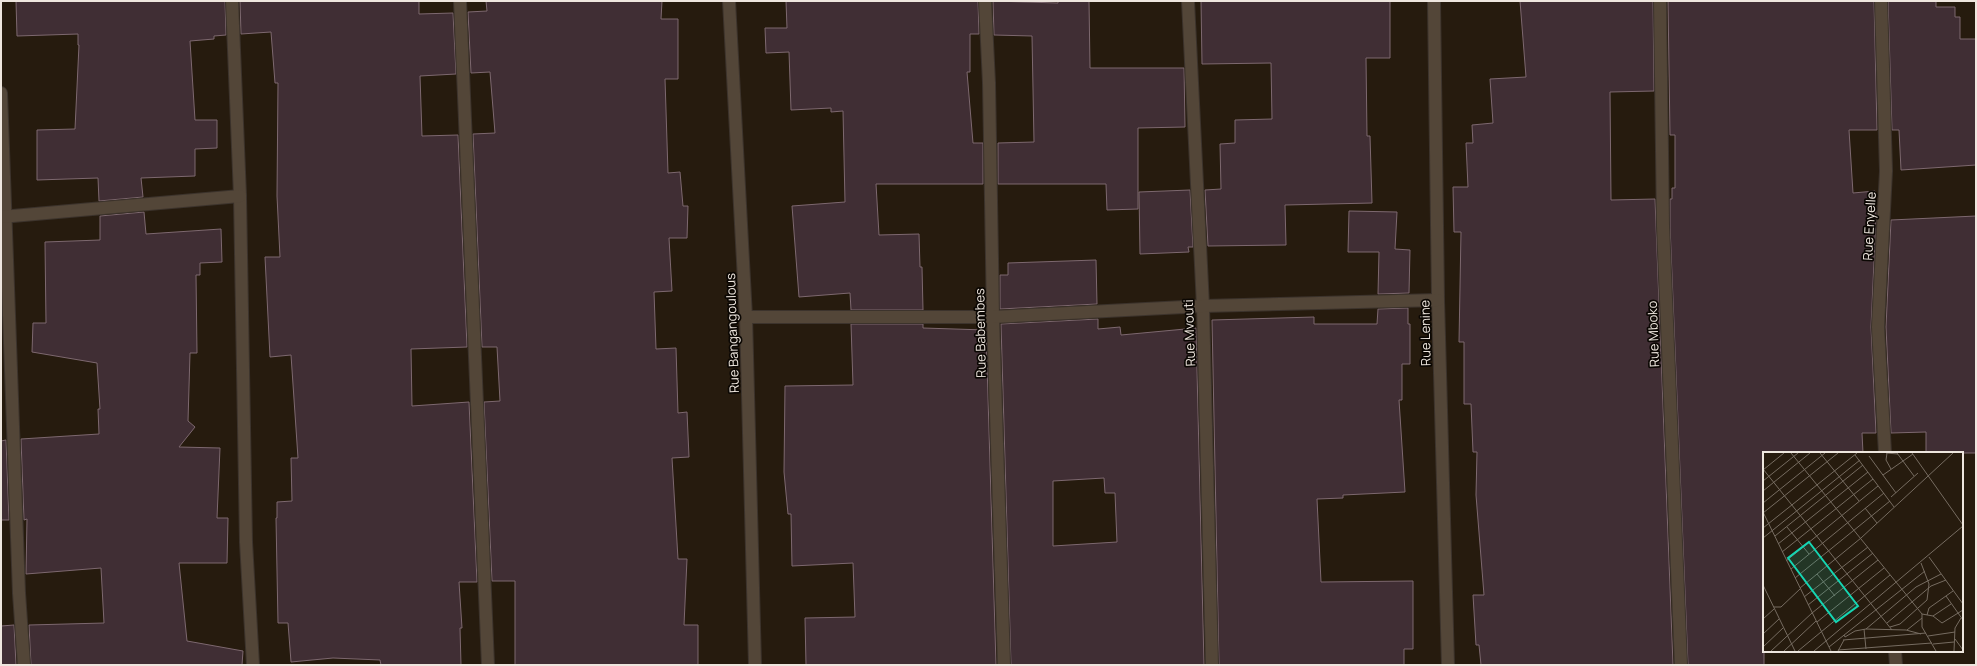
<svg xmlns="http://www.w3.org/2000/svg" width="1977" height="666" font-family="Manrope,sans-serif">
<rect width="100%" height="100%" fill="#261b0e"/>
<g fill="#402e34" stroke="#7d686f" fill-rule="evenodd">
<polygon points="16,1 225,1 226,35 214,36 214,39 190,41 195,120 217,120 217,148 195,149 195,176 141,178 143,197 99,201 98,178 37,180 37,130 75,129 79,45 78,45 78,34 17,36"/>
<polygon points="240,1 419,1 419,14 453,13 456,74 420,76 422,136 458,135 467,347 411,349 412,406 469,402 477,582 459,582 462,628 460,628 461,665 381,665 380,660 333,658 291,662 288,623 278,623 276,518 277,518 277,502 292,501 291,458 298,458 291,355 270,357 265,257 280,257 277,196 278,83 275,83 271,32 241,34"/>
<polygon points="486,1 662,1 661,19 678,19 678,79 665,79 668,173 680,172 683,206 688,206 687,238 669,238 672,291 654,292 656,349 676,348 678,413 687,412 689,457 672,458 678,559 687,559 684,625 698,625 698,665 515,665 515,581 492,581 484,402 500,401 497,347 482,347 473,134 495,133 490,72 471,73 468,12 487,11"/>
<polygon points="786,1 978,1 979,34 970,34 970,72 967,72 973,143 983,143 983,184 876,184 879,235 919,234 920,267 922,267 923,310 851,310 850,293 799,297 792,206 845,202 843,111 831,112 831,108 791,110 789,52 766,53 765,28 787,28"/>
<polygon points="993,1 1058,3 1058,1 1089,1 1090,68 1184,68 1185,127 1138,128 1138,209 1107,210 1106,184 998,184 998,143 1034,142 1032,36 994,35"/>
<polygon points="1201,1 1390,1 1390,58 1366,58 1367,136 1370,136 1372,203 1285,205 1286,245 1208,246 1205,190 1221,189 1220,144 1235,143 1235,120 1272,119 1271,63 1202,64"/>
<polygon points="1520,1 1653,1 1654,91 1610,92 1611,200 1655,199 1673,665 1481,665 1479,645 1476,645 1473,595 1484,595 1476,495 1477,452 1473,452 1471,404 1464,404 1464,342 1459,342 1461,232 1454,232 1453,187 1468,187 1466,143 1473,143 1472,125 1493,123 1490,79 1526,77"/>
<polygon points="1668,1 1874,1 1877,130 1849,130 1853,193 1875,191 1876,218 1871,327 1876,433 1862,433 1863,453 1764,453 1764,665 1688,665 1670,226 1670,199 1672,199 1672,188 1675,188 1675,135 1670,135"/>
<polygon points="1888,1 1936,1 1936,7 1955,7 1955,17 1960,17 1960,39 1976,39 1976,165 1901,170 1899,130 1892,130"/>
<polygon points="1190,190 1193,247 1188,247 1189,252 1140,254 1139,192"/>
<polygon points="1349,211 1397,212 1395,249 1410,250 1409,293 1378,294 1379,252 1348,252"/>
<polygon points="144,212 146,234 221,229 222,262 200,263 200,275 196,275 197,353 190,353 188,421 195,427 179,447 220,448 217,518 228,518 227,563 179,563 187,641 243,651 242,665 31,665 29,625 104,623 101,568 26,574 27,519 24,520 21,439 99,434 98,409 100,409 97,363 32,352 33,323 46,323 45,242 100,240 100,216"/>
<polygon points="1976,216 1976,453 1926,453 1926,432 1891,433 1886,327 1891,220"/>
<polygon points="1096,260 1097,304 1000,309 1000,275 1008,275 1008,263"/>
<polygon points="1408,308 1408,324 1410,324 1410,364 1402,364 1402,400 1399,400 1405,492 1343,495 1343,498 1317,499 1321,582 1413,581 1413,649 1404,649 1404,665 1219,665 1212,320 1314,317 1314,324 1377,324 1378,309"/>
<path d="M1098 319V329L1120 327 1121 335 1196 328 1204 665H1011L1001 324ZM1104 478 1105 493H1115L1117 542 1053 546V481Z"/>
<polygon points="851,324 923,324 923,328 986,330 996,665 806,665 805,618 855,617 853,563 792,566 791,514 788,514 784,472 785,386 853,385"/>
<polygon points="6,440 9,520 1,520 1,441"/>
<polygon points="14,625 16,665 1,665 1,626"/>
</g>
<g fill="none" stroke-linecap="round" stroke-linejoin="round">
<g stroke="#3c332c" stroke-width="14">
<g id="minor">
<polyline points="232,1 240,196 246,542 253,665"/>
<polyline points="460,1 488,665"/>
<polyline points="729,1 746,317 755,665"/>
<polyline points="985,1 989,83 993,317 1004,665"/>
<polyline points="1188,1 1203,306 1212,665"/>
<polyline points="1434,1 1438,300 1448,665"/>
<polyline points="1660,1 1663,226 1681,665"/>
<polyline points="1881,1 1886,171 1878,327 1885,453"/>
<polyline points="1,93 19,593 24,665"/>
<polyline points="1,217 240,196"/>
<polyline points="746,317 993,317 1203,306 1438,300"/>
<polyline points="1895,651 1896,665"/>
</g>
</g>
<use href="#minor" stroke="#534638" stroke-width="12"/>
</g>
<g text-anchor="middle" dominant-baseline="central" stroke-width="3.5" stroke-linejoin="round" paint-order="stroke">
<g font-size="13" fill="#eee6de" stroke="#0b0703">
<text transform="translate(1869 226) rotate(-87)">Rue Enyelle</text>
<text transform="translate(732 333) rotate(-92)">Rue Bangangoulous</text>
<text transform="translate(980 333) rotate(-91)">Rue Babembes</text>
<text transform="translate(1189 333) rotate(-92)">Rue Mvouti</text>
<text transform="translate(1425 333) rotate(-91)">Rue Lenine</text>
<text transform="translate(1653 334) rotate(-92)">Rue Mboko</text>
</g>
</g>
<g transform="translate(1763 452)">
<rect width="200" height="200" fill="#261b0e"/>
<path fill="none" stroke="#766c61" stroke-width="1" d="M28 1 159 162 170 164 179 171 200 158M57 1 96 49M123 1 135 2M124 1 123 8 128 17M134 1 151 24M149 1 200 73M92 3 131 55M106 4 133 41M0 17 129 178M0 18 21 1M120 23 150 2M0 29 35 1M0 39 47 1M128 45 155 21M0 51 62 1M102 56 114 71M0 60 68 199M0 61 75 1M24 75 46 102M0 76 94 1M12 84 100 13M0 86 97 8M15 92 105 20M19 100 110 27M166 105 200 152M23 109 115 34M28 117 121 41M54 122 72 144M32 126 127 49M0 133 32 199M37 136 98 86 190 1M183 144 200 168M41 145 105 95M45 153 110 101M11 155H18L37 137M159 162V175L173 199M164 163 166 156 190 139M170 164 188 152M0 167 11 157M54 170 121 116M124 171 168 134 183 128M127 175 137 172 164 148 166 132 158 111M101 177 103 197M103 177 153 135 178 122M144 178 159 166M0 182 16 167M81 183 82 185 92 179 103 177 143 178 158 182M165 184 192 180M192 187 200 198M80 188 163 181M170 192 191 190M0 195 20 176M66 195 162 119M75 198 169 191M8 199 49 161 115 108M21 199 53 169M35 199 127 123M51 199 200 74M75 199 81 188M191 199 192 176 198 166"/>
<path fill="#15d5b3" fill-opacity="0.15" stroke="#15d5b3" stroke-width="2" d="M46 90 95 154 73 170 25 106Z"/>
<rect width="200" height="200" fill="none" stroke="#eee6de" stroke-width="2"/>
</g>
<rect width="1977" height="666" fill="none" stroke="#eee6de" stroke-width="4"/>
</svg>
